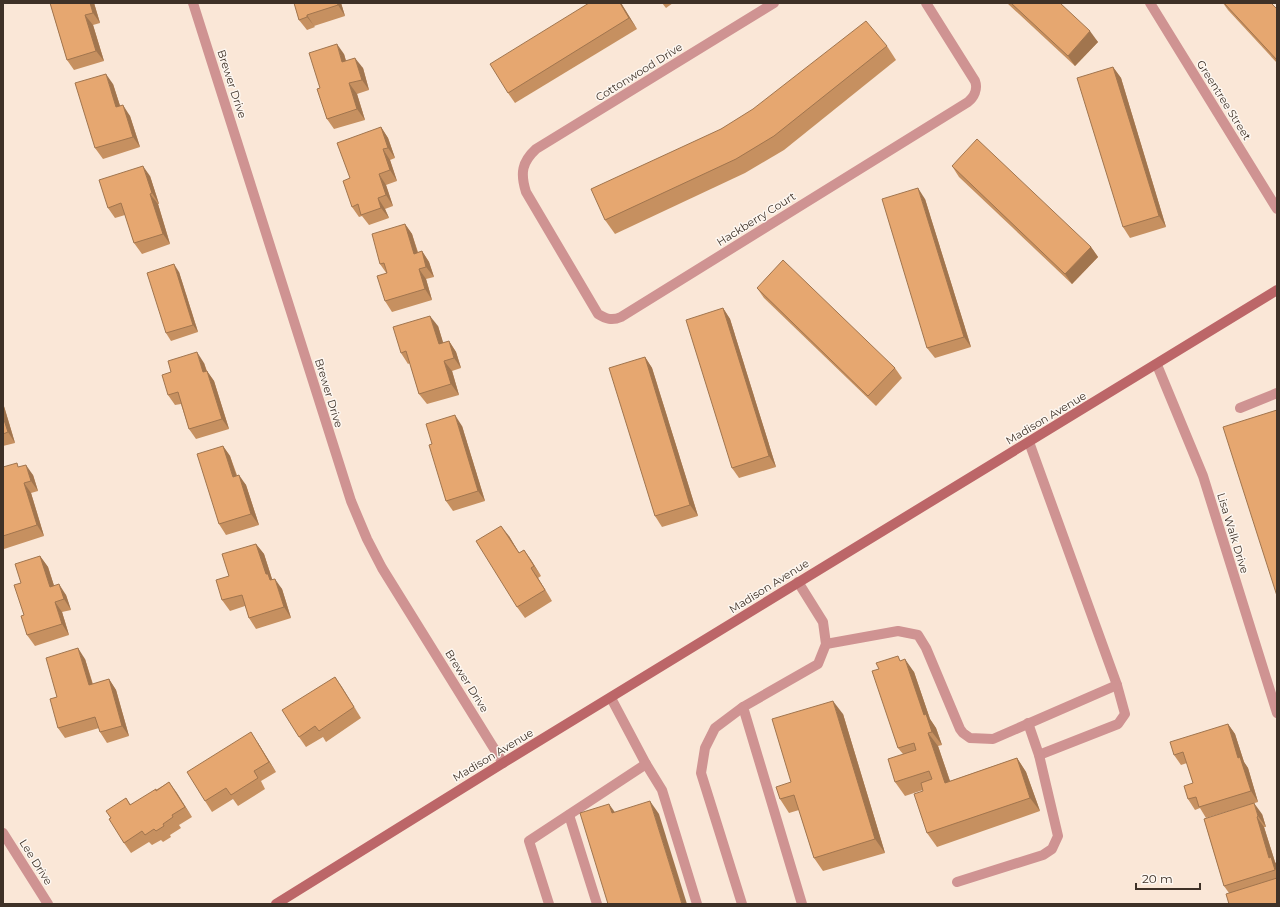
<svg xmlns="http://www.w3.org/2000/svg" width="1280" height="907" font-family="Montserrat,sans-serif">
<rect width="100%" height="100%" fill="#fae7d7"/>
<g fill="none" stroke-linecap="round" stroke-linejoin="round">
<g stroke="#cf9392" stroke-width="10">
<polyline points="1240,408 1277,393"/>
<polyline points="1029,442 1117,685 1125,714 1118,724 1039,755"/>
<polyline points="798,582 823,622 826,644 818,664 743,707 802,904"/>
<polyline points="826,644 898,631 918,635 926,648 960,729 963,733 970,738 993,739 1117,685"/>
<polyline points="611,698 646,764 662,790 697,904"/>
<polyline points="569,815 597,904"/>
<polyline points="957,882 1043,855 1052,849 1058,836 1039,755 1028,723"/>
<polyline points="549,904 529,841 646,764"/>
<polyline points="742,904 701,773 705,748 715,728 743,707"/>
</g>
<g stroke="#cf9392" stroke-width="10">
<polyline points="193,3 351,501 367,539 382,568 503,763"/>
<path d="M774 3 536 149C522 162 520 173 526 192L598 314C606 319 612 321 621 317L968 102C974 97 978 89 975 81L926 3"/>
<polyline points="1150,3 1277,209"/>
<polyline points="1157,365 1203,476 1277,713"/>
<polyline points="3,833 48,904"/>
</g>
<polyline stroke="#bc6668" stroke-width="10" points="276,904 503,763 1277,290"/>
</g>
<g fill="#c69060">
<polygon points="50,3 94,3 100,23 93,25 104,61 74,70 67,60"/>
<polygon points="294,3 341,3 345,16 314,26 315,27 307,30 299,20"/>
<polygon points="589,3 621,3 637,29 515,103 508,93"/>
<polygon points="662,3 673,3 666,8"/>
<polygon points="1007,3 1060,3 1098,42 1075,66"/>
<polygon points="1223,3 1271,3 1277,9 1277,63 1228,10"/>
<polygon points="887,46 896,60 784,150 745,173 615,234 605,220 721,129"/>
<polygon points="344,54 346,61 363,68 369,90 357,94 365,120 334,129 327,119 320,88"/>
<polygon points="1113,67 1121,78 1166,227 1130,238 1123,227"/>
<polygon points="113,84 120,106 130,116 140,147 103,159 95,148"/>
<polygon points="381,127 388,138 395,158 390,160 397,181 386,185 393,206 385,209 389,218 369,225 362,216 359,217 352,207 350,178"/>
<polygon points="952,166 1091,247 1098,257 1072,284 959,177"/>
<polygon points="150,176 159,204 158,204 170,244 142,254 134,243 125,215 115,218 108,208"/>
<polygon points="925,199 971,347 935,358 927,348"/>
<polygon points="405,224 412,234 418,252 422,251 429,262 434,277 426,279 432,300 392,312 385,301 387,274 380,264"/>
<polygon points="179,272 198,332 171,341 166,333"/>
<polygon points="757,288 895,368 902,378 876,406 764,298"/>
<polygon points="723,308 730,319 776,467 739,478 732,468"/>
<polygon points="438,326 443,343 449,341 456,352 461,368 452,371 459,395 427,404 419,394 410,363 408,364 401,353"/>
<polygon points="645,357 652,368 698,516 662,527 655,516"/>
<polygon points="204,363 207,371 214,381 229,429 196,439 189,429 181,404 175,405 168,395"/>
<polygon points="3,403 15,443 3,446"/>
<polygon points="462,426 485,501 453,511 446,501 432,444"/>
<polygon points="223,446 230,456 237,475 246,485 259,525 226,535 219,524"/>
<polygon points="3,467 20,467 33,475 38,491 31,493 44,536 4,549 3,548"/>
<polygon points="509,536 519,553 524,550 531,560 541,576 538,578 552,601 525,618 517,607"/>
<polygon points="256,544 264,554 272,579 282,589 291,618 256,629 249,618 245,606 230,611 222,600 229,576"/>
<polygon points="40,556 48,567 54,586 66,595 71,610 62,612 69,635 35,646 27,635 24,615 21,583"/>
<polygon points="85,659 93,684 109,679 116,690 129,736 107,743 100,732 99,728 65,738 58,728 57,697"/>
<polygon points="901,660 914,672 930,719 936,728 942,745 938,746 950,781 1017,758 1026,772 1040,811 937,847 927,833 923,790 905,796 895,782 903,754 898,748"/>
<polygon points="335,677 361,718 326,742 323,737 306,747 299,737"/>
<polygon points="843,714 885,853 823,871 814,858 799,810 789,813 780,799 791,782"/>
<polygon points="1228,724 1235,734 1244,762 1248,768 1258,802 1206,818 1200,808 1195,810 1188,799 1193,783 1187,763 1181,765 1174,755"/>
<polygon points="258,743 276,772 261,781 265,789 238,806 233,799 212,812 205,801"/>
<polygon points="169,782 192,817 179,825 181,828 170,835 171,837 163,842 161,840 152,845 149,842 131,853 124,843 111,818 126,798 131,805"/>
<polygon points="1262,814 1266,827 1264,827 1275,862 1277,865 1277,904 1229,893 1224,886 1204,819"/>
</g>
<g fill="#a1754e">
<polygon points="90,3 94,3 100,23 93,13"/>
<polygon points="337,3 341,3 345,16 338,5"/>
<polygon points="620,3 621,3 637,29 629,18"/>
<polygon points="85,15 93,25 104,61 96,51"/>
<polygon points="307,15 314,26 315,27 307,17"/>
<polygon points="1090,31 1098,42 1075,66 1068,56"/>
<polygon points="337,44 344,54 349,72 342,62"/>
<polygon points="355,58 363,68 369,90 362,80"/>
<polygon points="1113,67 1121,78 1166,227 1159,216"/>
<polygon points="106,74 113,84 124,118 116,107"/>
<polygon points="349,83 357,94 365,120 357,109"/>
<polygon points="123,105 130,116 140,147 133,137"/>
<polygon points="381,127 388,138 395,158 388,148"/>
<polygon points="383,149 390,160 397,181 390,170"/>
<polygon points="143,166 150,176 159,204 152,193"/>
<polygon points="379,174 386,185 393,206 386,195"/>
<polygon points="918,188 925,199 971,347 964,337"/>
<polygon points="150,194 158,204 170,244 163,234"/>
<polygon points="378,198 385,209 389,218 381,208"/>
<polygon points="405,224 412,234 421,264 414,254"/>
<polygon points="1091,247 1098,257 1072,284 1065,274"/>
<polygon points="422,251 429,262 434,277 426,267"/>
<polygon points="174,264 179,272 198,332 193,325"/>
<polygon points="419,269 426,279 432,300 425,289"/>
<polygon points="723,308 730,319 776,467 769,456"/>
<polygon points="430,316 438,326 447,355 439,344"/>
<polygon points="449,341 456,352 461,368 454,358"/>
<polygon points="197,352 204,363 210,382 203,372"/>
<polygon points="645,357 652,368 698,516 690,505"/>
<polygon points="444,361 452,371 459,395 451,384"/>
<polygon points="207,371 214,381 229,429 222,419"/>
<polygon points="3,403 15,443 8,432 3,417"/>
<polygon points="455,415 462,426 485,501 478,491"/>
<polygon points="223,446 230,456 240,487 233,477"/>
<polygon points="26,465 33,475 38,491 31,481"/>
<polygon points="239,475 246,485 259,525 251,514"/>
<polygon points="24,483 31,493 44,536 37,525"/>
<polygon points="501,526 509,536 526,564 519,553"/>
<polygon points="256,544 264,554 272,579 275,584 277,591 266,574"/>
<polygon points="524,550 531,560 541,576 534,566"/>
<polygon points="40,556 48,567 58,598 50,587"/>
<polygon points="531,568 538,578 552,601"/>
<polygon points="275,579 282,589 291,618 284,607"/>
<polygon points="59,584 66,595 71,610 64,599"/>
<polygon points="55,602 62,612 69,635 62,624"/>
<polygon points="78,648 85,659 96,696 89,685"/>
<polygon points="905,659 914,672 930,719 936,728 942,745 932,732 924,715"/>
<polygon points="335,677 342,687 361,718 354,707"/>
<polygon points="109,679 116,690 129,736 122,726"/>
<polygon points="833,701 843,714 885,853 875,839"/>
<polygon points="1228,724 1235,734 1244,762 1248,768 1258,802 1251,791 1238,758"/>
<polygon points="251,732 258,743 276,772 269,762"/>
<polygon points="928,733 938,746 955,796 945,783"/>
<polygon points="1017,758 1026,772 1040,811 1030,798"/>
<polygon points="169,782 177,793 192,817 185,807"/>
<polygon points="650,801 659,814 687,904 682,904"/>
<polygon points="1254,803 1262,814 1266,827 1258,816"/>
<polygon points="609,804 619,818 612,813"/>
<polygon points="1257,817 1264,827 1275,862 1277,865 1277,872 1269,858"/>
</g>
<g fill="#e6a770" stroke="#a1754e">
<polygon points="50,3 90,3 93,13 85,15 96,51 67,60"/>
<polygon points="294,3 337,3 338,5 307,15 307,17 299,20"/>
<polygon points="589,3 620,3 629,18 508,93 490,64"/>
<polygon points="1011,3 1060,3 1090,31 1068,56"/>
<polygon points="1224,3 1271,3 1277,9 1277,60"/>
<polygon points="866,21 887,46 774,136 736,159 605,220 591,189 721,129 753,109"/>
<polygon points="337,44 342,62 355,58 362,80 349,83 357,109 327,119 317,89 320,88 309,53"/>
<polygon points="1113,67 1159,216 1123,227 1077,78"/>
<polygon points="106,74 116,107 123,105 133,137 95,148 75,83"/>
<polygon points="381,127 388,148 383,149 390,170 379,174 386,195 378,198 381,208 361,215 358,204 352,207 343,181 350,178 337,143"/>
<polygon points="977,139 1091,247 1065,274 952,166"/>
<polygon points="143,166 152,193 150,194 163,234 134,243 121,203 108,208 99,180"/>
<polygon points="918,188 964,337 927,348 882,199"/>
<polygon points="405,224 414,254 422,251 426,267 419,269 425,289 385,301 377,276 387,273 384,263 380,264 372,234"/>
<polygon points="783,260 895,368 868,396 757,288"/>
<polygon points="174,264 193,325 166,333 147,273"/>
<polygon points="723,308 769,456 732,468 686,320"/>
<polygon points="430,316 439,344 449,341 454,358 444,361 451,384 419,394 406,351 401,353 393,327"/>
<polygon points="197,352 203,372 207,371 222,419 189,429 178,392 168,395 162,375 171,372 168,361"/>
<polygon points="645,357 690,505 655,516 609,368"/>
<polygon points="1277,410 1277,596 1223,427"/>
<polygon points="455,415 478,491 446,501 429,445 432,444 426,424"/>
<polygon points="3,417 8,432 3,434"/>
<polygon points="223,446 233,477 239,475 251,514 219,524 197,454"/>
<polygon points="17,463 18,467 26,465 31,481 24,483 37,525 3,536 3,467"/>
<polygon points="501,526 519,553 524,550 534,566 531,568 545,590 517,607 476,541"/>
<polygon points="256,544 266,574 268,574 270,580 275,579 284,607 249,618 242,595 222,600 216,580 229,576 222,554"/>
<polygon points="40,556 50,587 59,584 64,599 55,602 62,624 27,635 21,616 24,615 14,585 21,583 15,564"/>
<polygon points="78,648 89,685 109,679 122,726 100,732 95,717 58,728 50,699 57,697 46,658"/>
<polygon points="898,656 900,661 905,659 924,715 926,714 932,732 928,733 945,783 1017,758 1030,798 927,833 914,794 923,791 921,783 932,779 929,771 895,782 888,759 916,750 914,743 898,748 872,671 879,669 876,663"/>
<polygon points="335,677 354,707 319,731 315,726 299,737 282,710"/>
<polygon points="833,701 875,839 814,858 794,795 780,799 776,787 791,782 772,719"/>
<polygon points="1228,724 1238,758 1240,757 1251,791 1199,807 1196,797 1188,799 1184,786 1193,783 1183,752 1174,755 1170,742"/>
<polygon points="251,732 269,762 254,771 258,778 231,795 226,788 205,801 187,772"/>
<polygon points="169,782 185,807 172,815 173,817 163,824 164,826 156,831 154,829 145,835 142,831 124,843 109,819 111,818 106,811 126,798 130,805 156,789 156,791"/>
<polygon points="650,801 682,904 608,904 580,813 609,804 612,813"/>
<polygon points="1254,803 1258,816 1257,817 1269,858 1271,857 1275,870 1224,886 1204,819"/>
<polygon points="1277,878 1277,904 1229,904 1226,894"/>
</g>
<g text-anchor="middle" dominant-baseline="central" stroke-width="3" stroke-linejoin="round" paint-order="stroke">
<g font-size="11" fill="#3e3127" stroke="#fdf7f1">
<text transform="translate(639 72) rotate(-32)">Cottonwood Drive</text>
<text transform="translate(232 84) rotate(72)">Brewer Drive</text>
<text transform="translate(1224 100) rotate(58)">Greentree Street</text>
<text transform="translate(756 219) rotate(-32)">Hackberry Court</text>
<text transform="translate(329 393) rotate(73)">Brewer Drive</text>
<text transform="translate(1046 418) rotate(-31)">Madison Avenue</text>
<text transform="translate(1233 533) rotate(73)">Lisa Walk Drive</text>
<text transform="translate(769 586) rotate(-32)">Madison Avenue</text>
<text transform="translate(467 681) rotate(58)">Brewer Drive</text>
<text transform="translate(493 755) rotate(-31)">Madison Avenue</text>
<text transform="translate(36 862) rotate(58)">Lee Drive</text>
</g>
</g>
<rect width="1280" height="907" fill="none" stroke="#3e3127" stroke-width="8"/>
<path d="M1136 883v6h64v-6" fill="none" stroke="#3e3127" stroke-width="2"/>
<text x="1142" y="883" font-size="12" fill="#3e3127" stroke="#fdf7f1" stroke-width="3" paint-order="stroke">20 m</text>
</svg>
